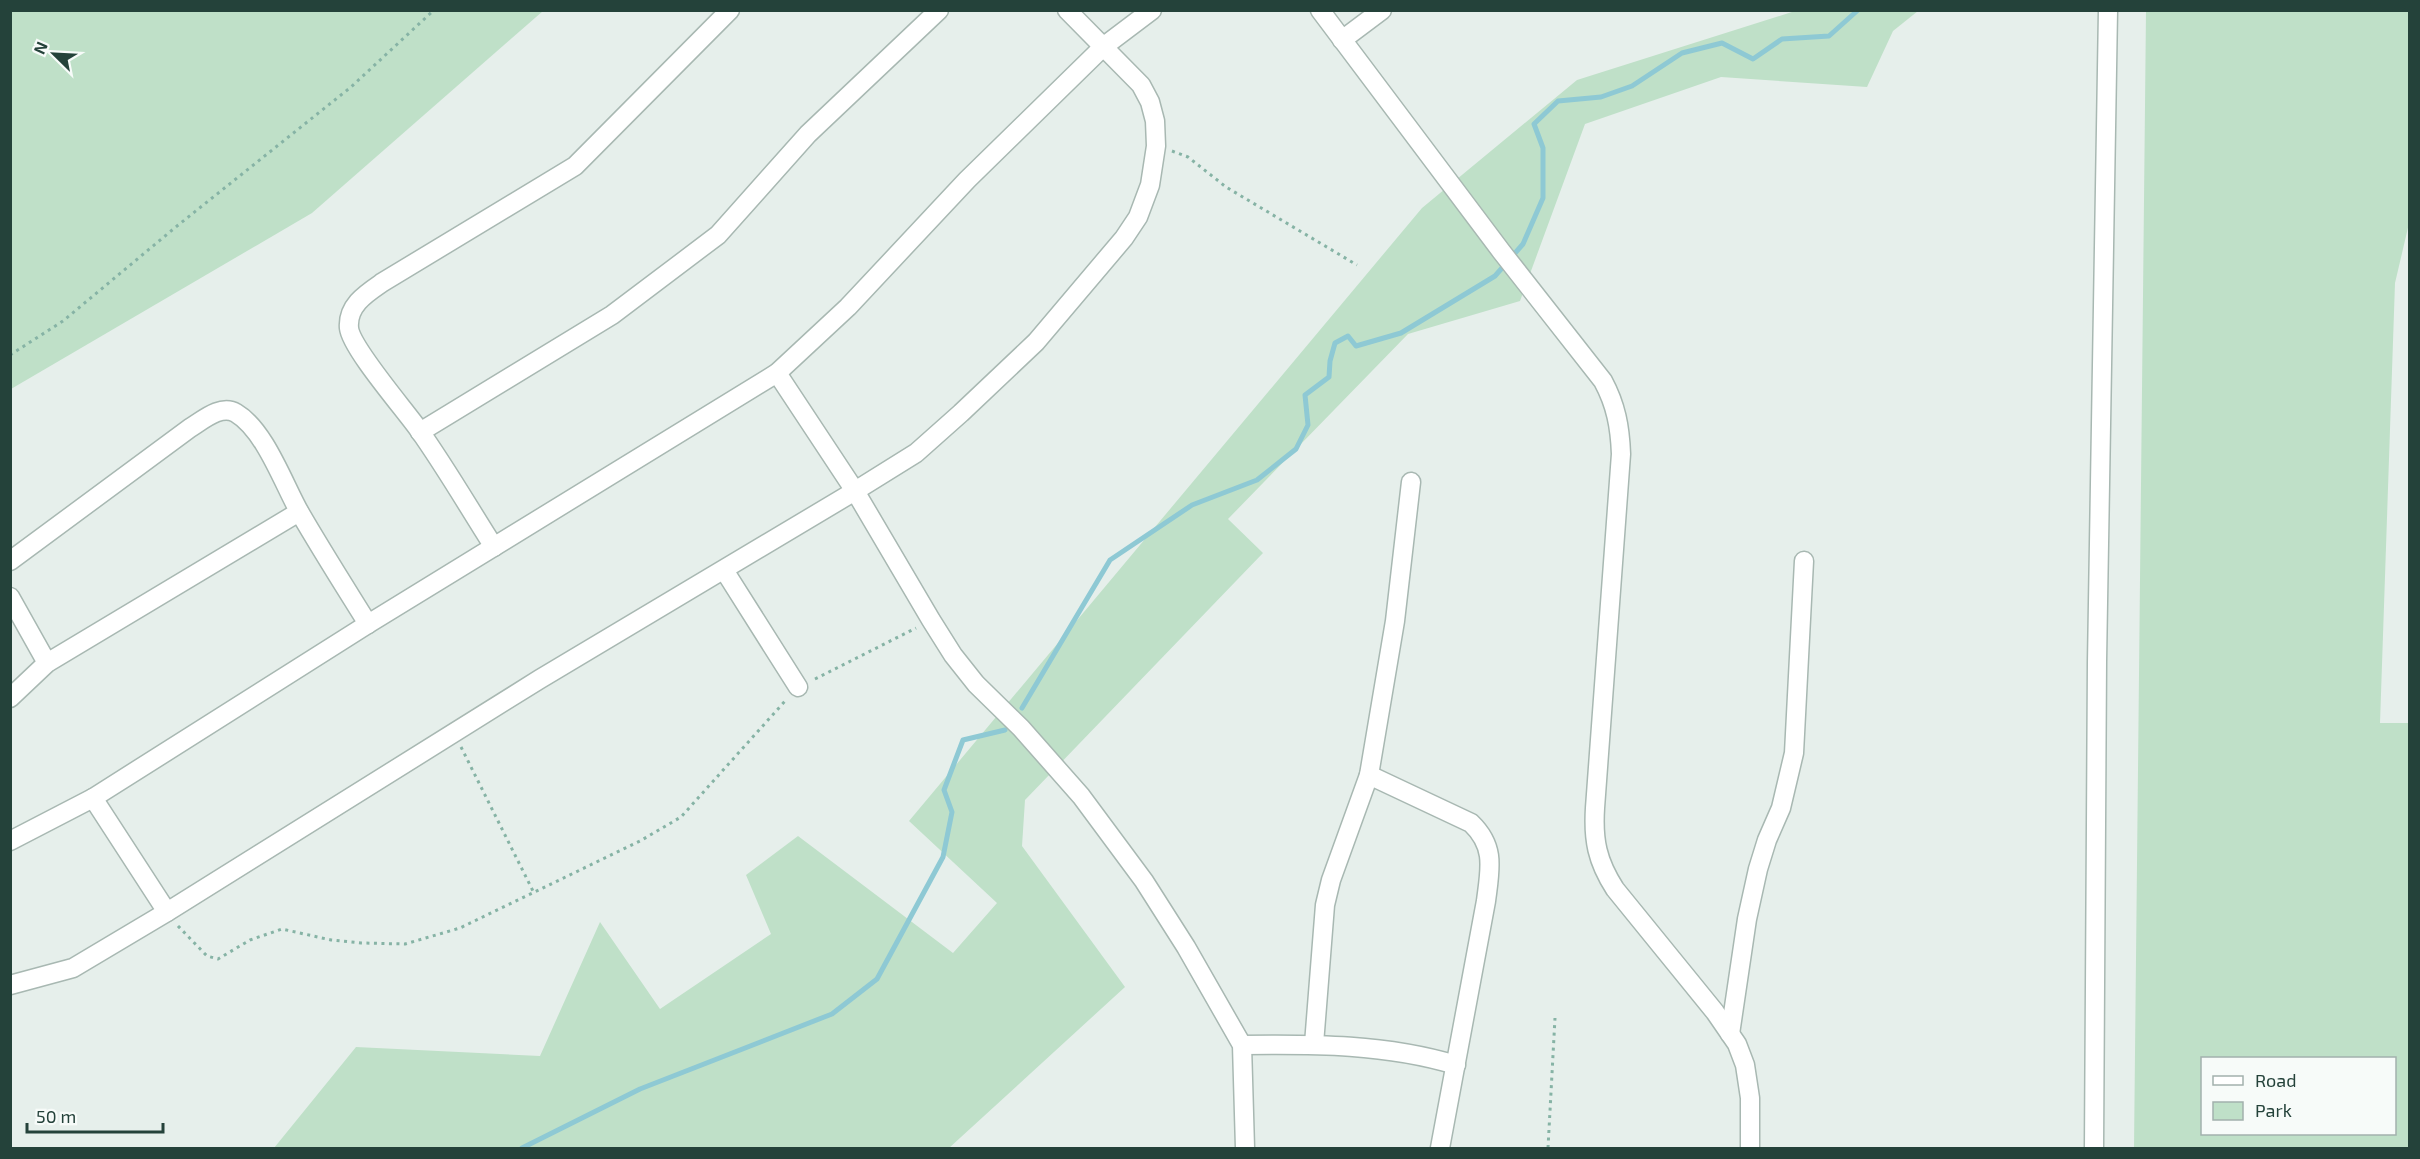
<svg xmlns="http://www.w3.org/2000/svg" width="2420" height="1159" font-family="'Exo 2',sans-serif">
<rect width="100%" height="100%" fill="#e6efeb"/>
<g fill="#bfe0c8" fill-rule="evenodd">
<polygon points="11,10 543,10 543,11 312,213 11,389"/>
<polygon points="1795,11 1918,11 1893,31 1867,87 1721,77 1585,124 1520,301 1408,334 1228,519 1263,553 1025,800 1022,846 1125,987 949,1148 274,1148 356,1047 540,1056 600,922 660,1009 771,934 746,875 798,836 953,953 997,903 909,821 1422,208 1577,80"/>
<path d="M2146 11H2409L2410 219 2395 283 2380 723H2409V1148H2134ZM2202 1058H2394V1134H2202Z"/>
</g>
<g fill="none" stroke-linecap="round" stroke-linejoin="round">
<g stroke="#8ec9d4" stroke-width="5">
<polyline points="1022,708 1110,560 1192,505 1257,480 1296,449 1308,425 1305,395 1329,377 1330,361 1335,343 1348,336 1356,346 1401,333 1495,276 1523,244 1543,198 1543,148 1534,124 1558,101 1601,97 1632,86 1682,53 1722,43 1753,59 1782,39 1829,36 1858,10"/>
<polyline points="522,1148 640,1089 832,1014 877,979 943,857 952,812 944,790 963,740 1005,730"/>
</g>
<g stroke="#a8b8b2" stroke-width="21">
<g id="minor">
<path d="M1320 10 1501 251 1603 381C1616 405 1620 427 1621 454L1595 808C1593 840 1597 861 1615 889L1715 1012 1737 1044 1745 1065 1750 1098V1148"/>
<polyline points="1342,40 1382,10"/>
<polyline points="777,373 855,491 931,620 953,655 976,684 1021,728 1081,796 1144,881 1186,947 1242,1045 1245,1148"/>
<polyline points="420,432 612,315 718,235 808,134 939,10"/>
<path d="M494 547C469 508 446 468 419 430 405 410 351 348 349 328 347 305 367 293 383 282L575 166 730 10"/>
<path d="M10 561 190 428C203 420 221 404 236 413 265 430 284 485 300 513 322 551 345 587 368 624"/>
<polyline points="724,570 798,687"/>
<polyline points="10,597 47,663"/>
<polyline points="10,698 47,663 299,512"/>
<path d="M1369 775 1471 823C1496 847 1490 869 1486 901L1440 1148"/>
<polyline points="93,798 167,912"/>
<polyline points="10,841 93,798 368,624 777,373 848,307 967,180 1103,47 1152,10"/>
<polyline points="10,985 73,968 167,912 540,679 855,491 916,453 961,413 1036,342 1124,238 1138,217 1150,185 1156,146 1155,121 1150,102 1141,85 1067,10"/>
<polyline points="1730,1034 1747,919 1758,869 1767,840 1781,808 1794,753 1804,561"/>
<polyline points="1314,1044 1325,905 1331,880 1369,775 1395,621 1411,482"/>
<path d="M1242 1045C1315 1044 1386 1044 1456 1065"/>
<polyline points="2094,1148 2097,662 2108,10"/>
</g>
</g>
<g stroke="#86b3a5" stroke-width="3" stroke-dasharray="3 4.5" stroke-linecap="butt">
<polyline points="1172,151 1188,157 1226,187 1357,265"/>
<polyline points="10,355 63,321 177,226 351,87 434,10"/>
<polyline points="815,679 916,628"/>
<polyline points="461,747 534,893"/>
<polyline points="178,926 207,956 218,959 250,940 282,929 331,940 361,943 405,944 460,928 640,841 681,817 786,700"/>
<polyline points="1548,1148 1555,1018"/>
</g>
<use href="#minor" stroke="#fff" stroke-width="18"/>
</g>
<rect width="2420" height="1159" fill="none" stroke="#24423a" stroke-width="24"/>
<rect x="2201" y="1057" width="195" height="78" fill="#f7fbf9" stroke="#a3b1ad" stroke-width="1.5"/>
<rect x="2213" y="1076" width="30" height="9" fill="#ffffff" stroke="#a3b1ad" stroke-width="1.5"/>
<text x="2255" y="1087" font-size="18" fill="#24423a">Road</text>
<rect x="2213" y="1102" width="30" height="18" fill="#bfe0c8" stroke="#a3b1ad" stroke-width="1.5"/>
<text x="2255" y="1117" font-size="18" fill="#24423a">Park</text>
<g transform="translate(54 54) rotate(294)" stroke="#f7fbf9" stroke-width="4.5" paint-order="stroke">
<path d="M0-4.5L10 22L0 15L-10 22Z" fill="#24423a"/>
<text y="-9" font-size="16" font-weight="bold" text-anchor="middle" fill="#24423a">N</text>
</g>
<path d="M27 1123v9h136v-9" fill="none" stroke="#24423a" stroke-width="3"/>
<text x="36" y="1123" font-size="18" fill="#24423a" stroke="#f7fbf9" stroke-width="4.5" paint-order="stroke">50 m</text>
</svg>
